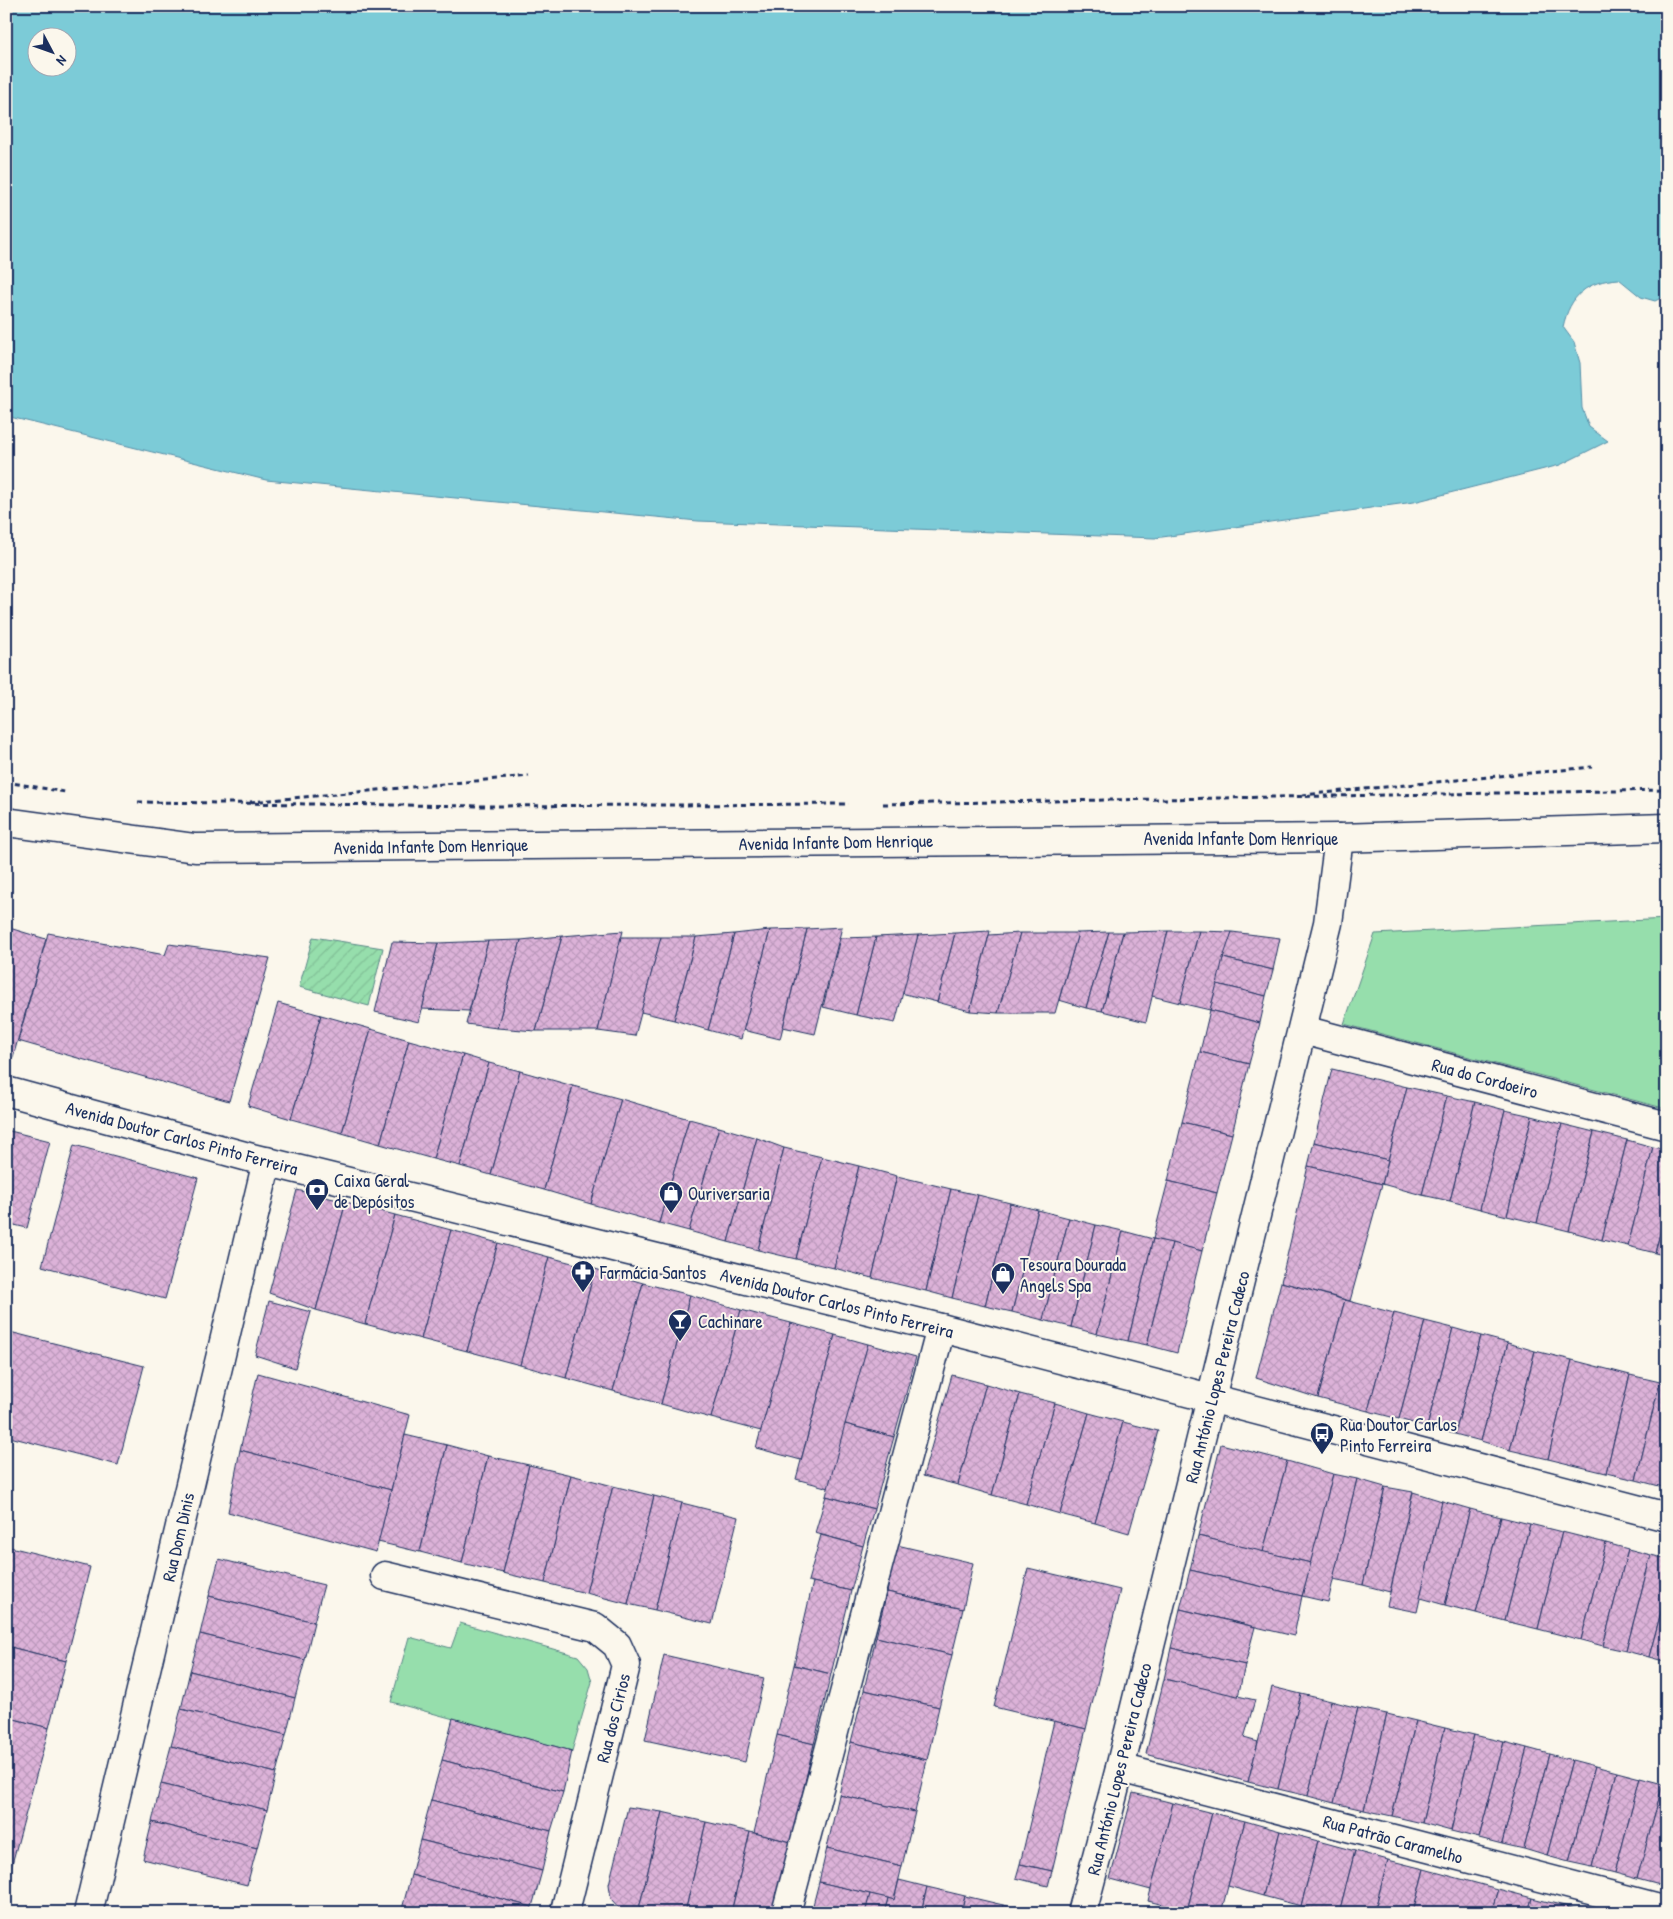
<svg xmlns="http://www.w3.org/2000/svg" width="1673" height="1919" font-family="'Patrick Hand',sans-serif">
<defs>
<pattern id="garden-furrows" width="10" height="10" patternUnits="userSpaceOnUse" patternTransform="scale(1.25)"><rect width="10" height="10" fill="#96deac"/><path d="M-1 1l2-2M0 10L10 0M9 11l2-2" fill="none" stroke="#81bf96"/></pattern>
<pattern id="building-cross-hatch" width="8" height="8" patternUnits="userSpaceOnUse" patternTransform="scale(1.25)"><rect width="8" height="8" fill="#dcb2d8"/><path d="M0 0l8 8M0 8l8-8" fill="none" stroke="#bc99bc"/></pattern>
</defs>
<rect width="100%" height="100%" fill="#fbf7ec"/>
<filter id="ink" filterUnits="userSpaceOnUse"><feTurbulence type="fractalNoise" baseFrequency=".02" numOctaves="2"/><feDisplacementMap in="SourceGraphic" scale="10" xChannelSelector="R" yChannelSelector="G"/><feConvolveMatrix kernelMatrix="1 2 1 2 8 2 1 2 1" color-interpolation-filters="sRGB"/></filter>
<g filter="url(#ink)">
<g fill="#96deac" stroke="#588685">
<polygon points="1667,919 1667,1109 1344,1024 1375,934"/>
<polygon points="460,1623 578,1656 588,1668 592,1682 572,1751 391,1702 409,1637 451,1648"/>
</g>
<polygon fill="url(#garden-furrows)" stroke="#588685" points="313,937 383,948 369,1006 299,987"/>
<path fill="#7bcbd7" stroke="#558da7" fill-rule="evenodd" d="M6 6H1667V295L1655 301 1641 297 1619 279C1587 281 1570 295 1563 327L1574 342 1580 363 1582 408 1589 427 1608 441 1560 465 1414 502 1155 538 698 521 266 480 6 416ZM38 38H68V68H38Z"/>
<g fill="url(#building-cross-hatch)" stroke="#1b2f5e">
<polygon points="6,927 46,939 13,1057 6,1055"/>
<polygon points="842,927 815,1034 783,1027 807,929"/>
<polygon points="807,929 780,1039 743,1030 770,930"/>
<polygon points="770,930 741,1039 708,1030 734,934"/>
<polygon points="623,931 598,1031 536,1031 562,936"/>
<polygon points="990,931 970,1011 937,1002 955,933"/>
<polygon points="1168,931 1146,1022 1102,1011 1123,932"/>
<polygon points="1168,931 1199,931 1180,1003 1152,996"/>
<polygon points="1199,931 1232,932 1210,1010 1180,1003"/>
<polygon points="1109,932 1086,1008 1059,1000 1078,933"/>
<polygon points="1109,932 1123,932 1102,1011 1086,1008"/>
<polygon points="1232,932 1280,938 1273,970 1223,958"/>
<polygon points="48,933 165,955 169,944 270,958 229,1101 18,1041"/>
<polygon points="955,933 937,1002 901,993 918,935"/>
<polygon points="1020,933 998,1013 970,1011 989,935"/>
<polygon points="1020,933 1078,933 1055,1013 998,1013"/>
<polygon points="734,934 708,1030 674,1020 696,937"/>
<polygon points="918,935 895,1023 856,1015 876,937"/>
<polygon points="562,936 536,1031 497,1028 521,940"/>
<polygon points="621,937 661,937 635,1036 598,1031"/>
<polygon points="661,937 696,937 674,1020 641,1012"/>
<polygon points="876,937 856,1015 823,1007 840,938"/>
<polygon points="521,940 497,1028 466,1024 488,941"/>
<polygon points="488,941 469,1011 422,1009 438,943"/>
<polygon points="392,942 438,943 419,1022 375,1012"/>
<polygon points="1223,958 1273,970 1266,996 1217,984"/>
<polygon points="1217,984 1266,996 1260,1023 1210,1010"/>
<polygon points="278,1003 321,1015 291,1119 248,1106"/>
<polygon points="1210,1010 1260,1023 1249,1064 1200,1052"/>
<polygon points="321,1015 371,1029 342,1133 291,1119"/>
<polygon points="371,1029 409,1040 380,1144 342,1133"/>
<polygon points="409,1040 463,1055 433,1159 380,1144"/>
<polygon points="1200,1052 1249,1064 1232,1134 1182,1122"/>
<polygon points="463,1055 489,1063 460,1166 433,1159"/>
<polygon points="489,1063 520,1071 491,1175 460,1166"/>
<polygon points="1332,1069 1407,1087 1388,1160 1314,1142"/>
<polygon points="520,1071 573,1086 544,1190 491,1175"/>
<polygon points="573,1086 621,1099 591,1204 544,1190"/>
<polygon points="1407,1087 1447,1096 1422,1195 1382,1184"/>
<polygon points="1447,1096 1475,1102 1450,1201 1422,1195"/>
<polygon points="621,1099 689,1119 659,1223 591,1204"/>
<polygon points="1475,1102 1505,1110 1480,1209 1450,1201"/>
<polygon points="1505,1110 1532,1116 1507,1216 1480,1209"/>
<polygon points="1532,1116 1562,1124 1537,1223 1507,1216"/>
<polygon points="689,1119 719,1127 689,1231 659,1223"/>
<polygon points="1182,1122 1232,1134 1217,1193 1168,1181"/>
<polygon points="1562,1124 1594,1132 1569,1231 1537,1223"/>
<polygon points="719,1127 757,1138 728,1242 689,1231"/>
<polygon points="6,1130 50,1141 27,1228 6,1223"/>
<polygon points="1594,1132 1627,1140 1602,1240 1569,1231"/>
<polygon points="757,1138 784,1148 758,1250 728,1242"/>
<polygon points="1627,1140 1653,1147 1628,1246 1602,1240"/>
<polygon points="1314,1142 1388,1160 1382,1184 1308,1166"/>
<polygon points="74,1145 198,1178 165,1299 42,1266"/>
<polygon points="1653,1147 1667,1150 1667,1206 1655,1253 1628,1246"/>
<polygon points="784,1148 822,1157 796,1259 758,1250"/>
<polygon points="822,1157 859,1166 834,1268 796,1259"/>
<polygon points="859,1166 897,1176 872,1278 834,1268"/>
<polygon points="1308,1166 1382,1184 1350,1301 1281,1282"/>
<polygon points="897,1176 951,1189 926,1291 872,1278"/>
<polygon points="1168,1181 1217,1193 1202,1251 1153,1239"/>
<polygon points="951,1189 978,1195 952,1298 926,1291"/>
<polygon points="297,1190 346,1202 316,1310 269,1293"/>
<polygon points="978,1195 1010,1203 985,1306 952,1298"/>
<polygon points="346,1202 395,1215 365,1324 316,1310"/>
<polygon points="1010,1203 1038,1210 1012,1312 985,1306"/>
<polygon points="1667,1206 1667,1256 1655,1253"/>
<polygon points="1038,1210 1069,1218 1043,1320 1012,1312"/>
<polygon points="395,1215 451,1230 421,1339 365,1324"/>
<polygon points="1069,1218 1096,1225 1071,1327 1043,1320"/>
<polygon points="1096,1225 1123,1231 1097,1334 1071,1327"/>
<polygon points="451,1230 498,1243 467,1351 421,1339"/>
<polygon points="1123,1231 1153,1239 1128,1341 1097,1334"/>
<polygon points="1153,1239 1172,1243 1147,1345 1128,1341"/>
<polygon points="498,1243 549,1257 520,1365 467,1351"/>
<polygon points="1172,1243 1202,1251 1177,1353 1147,1345"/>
<polygon points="549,1257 595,1269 566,1378 520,1365"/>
<polygon points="595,1269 643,1283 613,1391 566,1378"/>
<polygon points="1281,1282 1345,1300 1318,1398 1256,1378"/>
<polygon points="643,1283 690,1295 661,1404 613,1391"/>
<polygon points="690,1295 741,1310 711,1418 661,1404"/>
<polygon points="1345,1300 1394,1313 1368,1411 1318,1398"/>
<polygon points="269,1301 311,1312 295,1368 255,1355"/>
<polygon points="741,1310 791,1323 761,1431 711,1418"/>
<polygon points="1394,1313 1425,1321 1399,1419 1368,1411"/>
<polygon points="1425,1321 1453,1328 1427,1427 1399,1419"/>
<polygon points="791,1323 835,1335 801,1460 756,1448"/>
<polygon points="1453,1328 1481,1336 1455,1434 1427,1427"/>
<polygon points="6,1331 144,1366 118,1465 6,1436"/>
<polygon points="835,1335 868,1344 829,1488 796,1479"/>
<polygon points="1481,1336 1508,1343 1481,1441 1455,1434"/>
<polygon points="1508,1343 1535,1351 1510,1450 1481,1441"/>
<polygon points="868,1344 916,1357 894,1437 845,1424"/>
<polygon points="1535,1351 1572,1360 1548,1459 1510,1450"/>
<polygon points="1572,1360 1630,1375 1606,1473 1548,1459"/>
<polygon points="258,1373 410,1415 391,1490 240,1450"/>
<polygon points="952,1375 986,1384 958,1485 923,1476"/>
<polygon points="1630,1375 1660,1382 1636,1480 1606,1473"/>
<polygon points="1660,1382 1667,1384 1667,1472 1663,1487 1636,1480"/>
<polygon points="986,1384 1020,1394 992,1495 958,1485"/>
<polygon points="1020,1394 1055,1403 1026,1504 992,1495"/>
<polygon points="1055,1403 1089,1413 1060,1514 1026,1504"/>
<polygon points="1089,1413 1123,1422 1095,1523 1060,1514"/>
<polygon points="1123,1422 1158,1431 1129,1533 1095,1523"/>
<polygon points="845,1424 894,1437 874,1509 826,1496"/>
<polygon points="405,1435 447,1445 420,1552 378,1542"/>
<polygon points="1221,1444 1287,1461 1263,1552 1198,1536"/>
<polygon points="447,1445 488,1456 462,1563 420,1552"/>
<polygon points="240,1450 391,1490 376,1552 228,1512"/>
<polygon points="488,1456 529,1465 503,1573 462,1563"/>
<polygon points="1287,1461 1333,1474 1311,1563 1263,1552"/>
<polygon points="529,1465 571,1475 545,1583 503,1573"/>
<polygon points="1333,1474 1357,1479 1328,1602 1302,1596"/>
<polygon points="571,1475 613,1486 586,1593 545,1583"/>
<polygon points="1357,1479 1385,1487 1363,1585 1333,1579"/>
<polygon points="613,1486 654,1496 628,1604 586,1593"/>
<polygon points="1385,1487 1413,1492 1390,1592 1363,1585"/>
<polygon points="1413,1492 1442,1501 1417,1612 1387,1606"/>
<polygon points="654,1496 682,1503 655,1610 628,1604"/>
<polygon points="826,1496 874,1509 863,1546 815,1533"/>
<polygon points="1442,1501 1470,1509 1445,1605 1420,1598"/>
<polygon points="682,1503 738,1517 712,1624 655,1610"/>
<polygon points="1470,1509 1501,1517 1476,1613 1445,1605"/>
<polygon points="1501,1517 1530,1524 1505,1621 1476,1613"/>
<polygon points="1530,1524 1562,1532 1538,1629 1505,1621"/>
<polygon points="1562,1532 1606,1543 1581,1640 1538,1629"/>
<polygon points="821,1535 863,1546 851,1591 808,1581"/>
<polygon points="1198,1536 1311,1563 1302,1596 1190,1570"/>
<polygon points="1606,1543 1628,1549 1603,1646 1581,1640"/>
<polygon points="897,1545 973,1563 963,1609 887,1592"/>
<polygon points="6,1546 90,1567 66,1661 6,1646"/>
<polygon points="1628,1549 1651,1555 1626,1651 1603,1646"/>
<polygon points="1651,1555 1667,1559 1667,1590 1649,1657 1626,1651"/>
<polygon points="219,1559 324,1585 314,1622 209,1596"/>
<polygon points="1028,1568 1120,1590 1086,1729 994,1707"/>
<polygon points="1190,1570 1302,1596 1294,1636 1180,1609"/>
<polygon points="813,1582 851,1591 831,1674 794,1665"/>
<polygon points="1667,1590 1667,1662 1649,1657"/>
<polygon points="887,1592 963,1609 952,1655 876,1637"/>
<polygon points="209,1596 314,1622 305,1660 200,1634"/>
<polygon points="1180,1609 1255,1627 1245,1665 1171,1648"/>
<polygon points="200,1634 305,1660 295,1698 190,1671"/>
<polygon points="876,1637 952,1655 939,1707 864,1690"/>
<polygon points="6,1646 66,1661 49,1728 6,1717"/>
<polygon points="1171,1648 1245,1665 1238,1697 1164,1679"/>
<polygon points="664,1655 764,1678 745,1762 645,1740"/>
<polygon points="794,1665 831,1674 814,1744 777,1735"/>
<polygon points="190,1671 295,1698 286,1735 181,1709"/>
<polygon points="1164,1679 1255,1700 1244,1738 1258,1742 1248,1782 1146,1754"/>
<polygon points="1272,1687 1301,1694 1278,1789 1248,1782"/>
<polygon points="864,1690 939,1707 927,1760 851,1742"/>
<polygon points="1301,1694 1331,1701 1308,1796 1278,1789"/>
<polygon points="1331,1701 1358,1708 1334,1803 1308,1796"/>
<polygon points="1358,1708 1387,1714 1364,1810 1334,1803"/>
<polygon points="181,1709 286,1735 276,1773 171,1746"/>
<polygon points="1387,1714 1416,1721 1392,1816 1364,1810"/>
<polygon points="6,1717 49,1728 6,1886"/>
<polygon points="453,1718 572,1751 563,1792 442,1760"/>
<polygon points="1054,1721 1086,1729 1052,1871 1020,1864"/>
<polygon points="1416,1721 1445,1728 1422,1823 1392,1816"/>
<polygon points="1445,1728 1474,1735 1451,1831 1422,1823"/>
<polygon points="777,1735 814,1744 791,1842 754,1833"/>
<polygon points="1474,1735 1504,1742 1479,1838 1451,1831"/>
<polygon points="851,1742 927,1760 915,1812 839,1795"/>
<polygon points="1504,1742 1527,1748 1502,1844 1479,1838"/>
<polygon points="171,1746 276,1773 267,1810 161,1784"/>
<polygon points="1527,1748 1549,1754 1524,1849 1502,1844"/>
<polygon points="1549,1754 1572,1760 1547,1856 1524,1849"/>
<polygon points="442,1760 563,1792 551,1831 431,1800"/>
<polygon points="1572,1760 1595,1766 1569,1862 1547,1856"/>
<polygon points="1595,1766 1617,1772 1592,1867 1569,1862"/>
<polygon points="1617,1772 1640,1778 1615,1873 1592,1867"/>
<polygon points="1640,1778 1663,1784 1637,1879 1615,1873"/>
<polygon points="161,1784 267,1810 257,1848 152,1822"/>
<polygon points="1663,1784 1667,1785 1667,1859 1660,1885 1637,1879"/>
<polygon points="1133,1793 1173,1803 1151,1890 1110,1879"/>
<polygon points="839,1795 915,1812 902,1866 827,1848"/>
<polygon points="431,1800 551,1831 542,1871 420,1840"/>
<polygon points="1173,1803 1212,1813 1187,1911 1148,1901"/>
<polygon points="628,1807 662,1812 638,1913 625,1913 621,1910 611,1899 609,1884"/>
<polygon points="662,1812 706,1822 685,1913 638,1913"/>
<polygon points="1212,1813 1245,1821 1221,1913 1192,1913 1187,1911"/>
<polygon points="1245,1821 1280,1831 1263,1896 1228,1886"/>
<polygon points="152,1822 257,1848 247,1885 143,1859"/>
<polygon points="706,1822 750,1832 731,1913 685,1913"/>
<polygon points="1280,1831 1318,1841 1301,1906 1263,1896"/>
<polygon points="750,1832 791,1842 775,1913 731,1913"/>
<polygon points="420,1840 542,1871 532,1907 411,1875"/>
<polygon points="1318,1841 1355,1851 1339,1913 1328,1913 1301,1906"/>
<polygon points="827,1848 902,1866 894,1900 819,1882"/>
<polygon points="1355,1851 1388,1860 1374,1913 1339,1913"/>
<polygon points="1667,1859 1667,1887 1660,1885"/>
<polygon points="1388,1860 1424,1869 1413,1913 1374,1913"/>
<polygon points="1020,1864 1052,1871 1048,1886 1016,1878"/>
<polygon points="1424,1869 1498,1889 1491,1913 1413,1913"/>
<polygon points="411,1875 532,1907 530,1913 401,1913"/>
<polygon points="899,1880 927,1887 921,1913 884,1913 888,1898 894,1900"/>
<polygon points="819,1882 870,1894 866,1913 811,1913"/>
<polygon points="927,1887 965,1896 961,1913 921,1913"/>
<polygon points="1498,1889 1532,1898 1528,1913 1491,1913"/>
<polygon points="870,1894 888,1898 884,1913 865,1913"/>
<polygon points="965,1896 1003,1905 1001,1913 961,1913"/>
<polygon points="1532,1898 1569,1907 1567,1913 1528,1913"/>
<polygon points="1003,1905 1035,1913 1001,1913"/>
<polygon points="1569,1907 1587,1913 1567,1913"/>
</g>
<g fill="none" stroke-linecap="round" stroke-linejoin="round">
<g stroke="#1b2f5e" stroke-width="31">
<g id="street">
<polyline points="1303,1030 1667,1126"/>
<polyline points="6,1091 252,1158 941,1328 1667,1517"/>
<polyline points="385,1576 595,1627 617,1645 626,1665 565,1911 567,1913"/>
<polyline points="1120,1768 1667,1910"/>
<polyline points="88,1913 267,1161"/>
<polyline points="786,1913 941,1328"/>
<polyline points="1082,1913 1120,1768 1328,923 1339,838"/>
</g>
</g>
<g stroke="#1b2f5e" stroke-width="31">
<polyline id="secondary" points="6,822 195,848 1339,838 1667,828"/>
</g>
<g stroke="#1b2f5e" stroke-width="3" stroke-dasharray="5 4" stroke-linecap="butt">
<polyline points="6,782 65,792"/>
<polyline points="1302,795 1592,767"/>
<polyline points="138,802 485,806 849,804"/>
<polyline points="250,802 529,776"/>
<polyline points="883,804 1667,790"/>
</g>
<use href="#street" stroke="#fbf7ec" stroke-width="28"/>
<use href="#secondary" stroke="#fbf7ec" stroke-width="28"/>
</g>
</g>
<defs>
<g id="bank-pin" transform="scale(1.25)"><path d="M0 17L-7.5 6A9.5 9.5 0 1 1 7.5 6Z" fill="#1b2f5e" stroke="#fbf7ec"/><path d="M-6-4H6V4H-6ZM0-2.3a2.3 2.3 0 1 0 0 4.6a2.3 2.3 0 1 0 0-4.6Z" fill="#fff"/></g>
<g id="shop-pin" transform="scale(1.25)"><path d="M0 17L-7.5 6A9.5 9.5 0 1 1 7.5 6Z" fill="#1b2f5e" stroke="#fbf7ec"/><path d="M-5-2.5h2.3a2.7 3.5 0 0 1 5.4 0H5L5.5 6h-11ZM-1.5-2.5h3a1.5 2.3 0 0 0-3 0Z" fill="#fff"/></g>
<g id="pharmacy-pin" transform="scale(1.25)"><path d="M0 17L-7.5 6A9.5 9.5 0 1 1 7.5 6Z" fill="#1b2f5e" stroke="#fbf7ec"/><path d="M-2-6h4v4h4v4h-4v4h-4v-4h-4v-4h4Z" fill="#fff"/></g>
<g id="bar-pin" transform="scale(1.25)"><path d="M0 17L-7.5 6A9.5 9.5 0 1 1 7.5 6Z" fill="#1b2f5e" stroke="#fbf7ec"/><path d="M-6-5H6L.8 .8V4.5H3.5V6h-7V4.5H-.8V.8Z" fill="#fff"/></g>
<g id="bus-pin" transform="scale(1.25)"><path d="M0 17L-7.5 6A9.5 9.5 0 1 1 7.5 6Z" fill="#1b2f5e" stroke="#fbf7ec"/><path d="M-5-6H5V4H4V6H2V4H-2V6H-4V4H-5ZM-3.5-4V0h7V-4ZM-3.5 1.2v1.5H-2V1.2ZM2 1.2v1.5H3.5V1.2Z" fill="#fff"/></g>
</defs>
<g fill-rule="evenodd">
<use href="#bank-pin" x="317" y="1190"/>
<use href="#shop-pin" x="671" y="1193"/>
<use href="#pharmacy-pin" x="583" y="1272"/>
<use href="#shop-pin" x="1003" y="1274"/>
<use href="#bar-pin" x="680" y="1321"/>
<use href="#bus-pin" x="1322" y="1434"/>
</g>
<g text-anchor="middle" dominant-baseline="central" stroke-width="4" stroke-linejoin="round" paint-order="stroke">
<g font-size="18" fill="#1b2f5e" stroke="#fbf7ec">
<text x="1241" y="838">Avenida Infante Dom Henrique</text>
<text transform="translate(836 842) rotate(-1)">Avenida Infante Dom Henrique</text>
<text transform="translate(431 846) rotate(-1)">Avenida Infante Dom Henrique</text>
<text transform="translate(1485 1078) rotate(15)">Rua do Cordoeiro</text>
<text transform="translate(182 1138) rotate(15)">Avenida Doutor Carlos Pinto Ferreira</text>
<text transform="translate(837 1303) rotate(14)">Avenida Doutor Carlos Pinto Ferreira</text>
<text transform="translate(1217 1377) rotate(-76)">Rua António Lopes Pereira Cadeco</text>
<text transform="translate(178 1537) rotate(-77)">Rua Dom Dinis</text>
<text transform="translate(613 1718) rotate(-76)">Rua dos Cirios</text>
<text transform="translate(1119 1769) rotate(-76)">Rua António Lopes Pereira Cadeco</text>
<text transform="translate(1393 1839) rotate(15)">Rua Patrão Caramelho</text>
</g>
<g font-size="18" fill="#1b2f5e" stroke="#fbf7ec" text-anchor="start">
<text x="334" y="1180">Caixa Geral<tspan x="334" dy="21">de Depósitos</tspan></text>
<text x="688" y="1193">Ouriversaria</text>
<text x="1020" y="1264">Tesoura Dourada<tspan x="1020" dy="21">Angels Spa</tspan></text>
<text x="600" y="1272">Farmácia Santos</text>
<text x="698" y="1321">Cachinare</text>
<text x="1340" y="1424">Rua Doutor Carlos<tspan x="1340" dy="21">Pinto Ferreira</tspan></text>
</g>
</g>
<rect width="1673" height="1919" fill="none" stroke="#fbf7ec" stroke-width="25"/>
<rect x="12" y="12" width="1648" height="1894" fill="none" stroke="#1b2f5e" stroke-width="2" filter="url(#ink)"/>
<g transform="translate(52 52) rotate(131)"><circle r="24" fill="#fbf7ec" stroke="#a1a7b3"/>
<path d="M0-4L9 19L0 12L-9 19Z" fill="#1b2f5e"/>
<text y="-8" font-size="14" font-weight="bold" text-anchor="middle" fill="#1b2f5e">N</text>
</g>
</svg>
